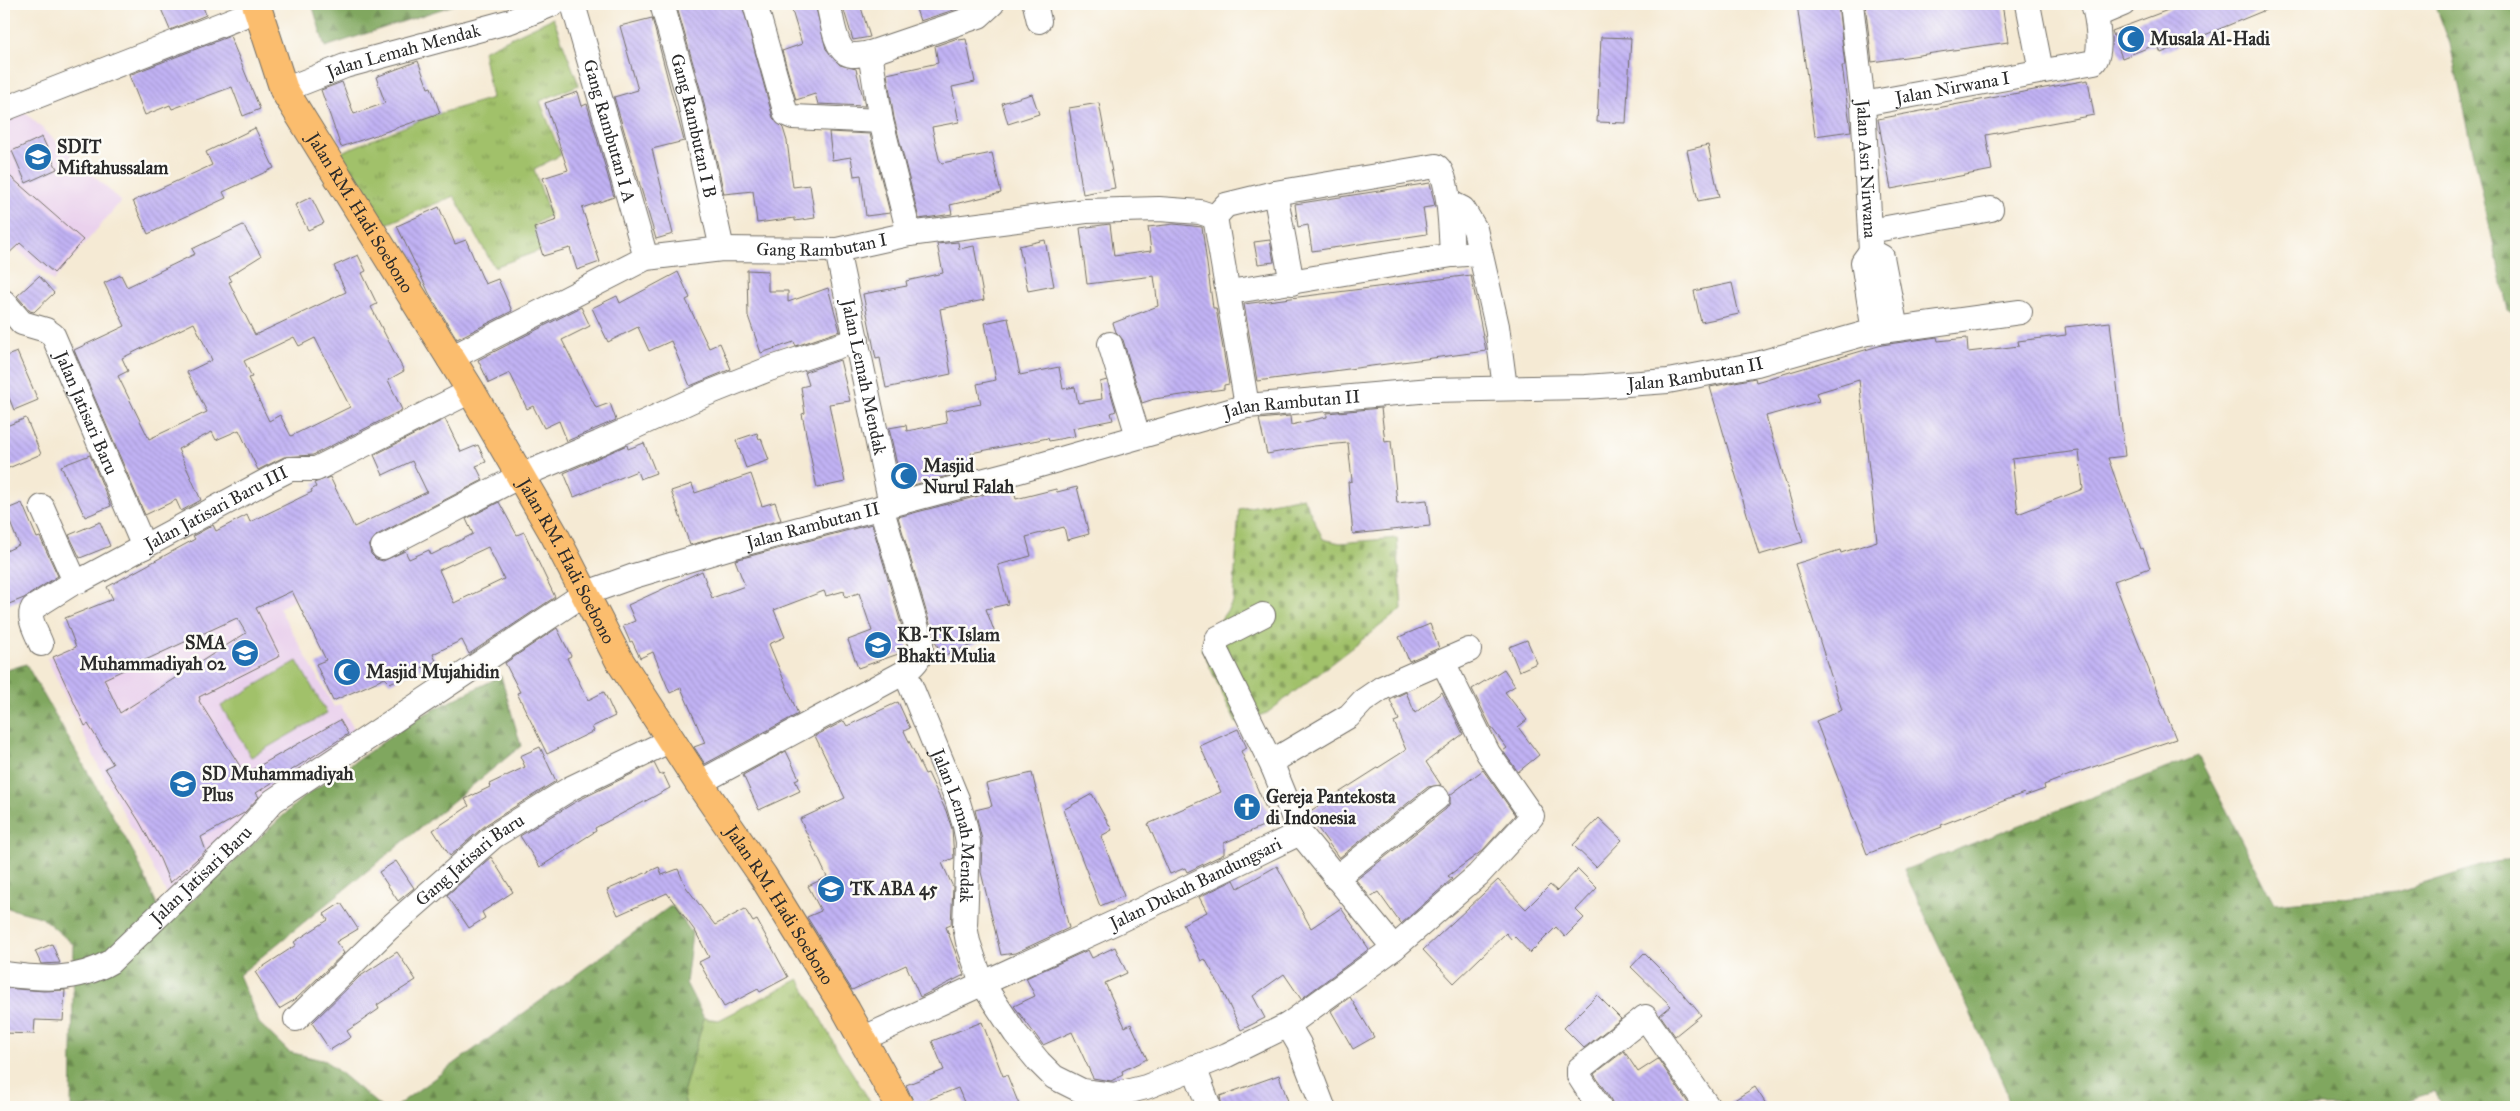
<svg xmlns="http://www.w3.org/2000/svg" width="2520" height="1111" font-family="'IM FELL Great Primer',serif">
<defs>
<pattern id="grass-tufts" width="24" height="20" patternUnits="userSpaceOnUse" patternTransform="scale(1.25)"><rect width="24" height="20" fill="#a1c16a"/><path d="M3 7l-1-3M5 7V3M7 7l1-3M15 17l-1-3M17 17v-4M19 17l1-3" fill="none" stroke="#839d57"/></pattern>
<pattern id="forest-firs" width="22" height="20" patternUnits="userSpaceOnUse" patternTransform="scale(1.25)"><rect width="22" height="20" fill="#80a75e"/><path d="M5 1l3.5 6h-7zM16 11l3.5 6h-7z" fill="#69884e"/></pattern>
<pattern id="cemetery-stones" width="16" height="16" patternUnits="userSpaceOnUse" patternTransform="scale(1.25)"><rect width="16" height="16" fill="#a1c16a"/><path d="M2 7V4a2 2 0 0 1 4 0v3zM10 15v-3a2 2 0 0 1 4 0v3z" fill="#839d57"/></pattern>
<pattern id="building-back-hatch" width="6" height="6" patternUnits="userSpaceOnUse" patternTransform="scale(1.25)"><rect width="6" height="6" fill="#c1b2f4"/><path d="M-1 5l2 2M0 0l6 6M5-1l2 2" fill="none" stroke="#a699d1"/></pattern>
</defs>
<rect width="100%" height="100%" fill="#fdfcf7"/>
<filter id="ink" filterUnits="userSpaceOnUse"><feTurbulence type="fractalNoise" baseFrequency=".02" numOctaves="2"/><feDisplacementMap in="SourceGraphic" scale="10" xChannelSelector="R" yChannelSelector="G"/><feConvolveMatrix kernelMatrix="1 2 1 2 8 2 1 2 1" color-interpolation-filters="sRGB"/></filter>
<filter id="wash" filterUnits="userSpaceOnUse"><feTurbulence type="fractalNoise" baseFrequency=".0096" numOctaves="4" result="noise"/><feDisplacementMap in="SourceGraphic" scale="20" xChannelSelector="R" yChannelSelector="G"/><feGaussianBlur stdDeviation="1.12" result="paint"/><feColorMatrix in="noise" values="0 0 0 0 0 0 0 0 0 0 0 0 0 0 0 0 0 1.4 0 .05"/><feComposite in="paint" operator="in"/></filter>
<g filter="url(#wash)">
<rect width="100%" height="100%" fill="#f5ead4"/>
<g fill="#ead1ed">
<polygon points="18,106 121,201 53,281 4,237 4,112"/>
<polygon points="281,542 309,592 279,608 334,707 340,704 364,747 268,800 170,900 99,767 47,658 161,608"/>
</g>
<g fill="url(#grass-tufts)" stroke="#66764a">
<polygon points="553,18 579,85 540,101 561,155 534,169 550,215 534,225 544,249 494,267 454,196 379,227 334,155 431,116 492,98 483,51"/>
<polygon points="799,979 836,1047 870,1101 871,1107 686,1107 683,1093 704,1018 719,1020"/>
</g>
<g fill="url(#forest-firs)" stroke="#566944">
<polygon points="312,4 457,4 325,47"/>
<polygon points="2435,4 2516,4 2516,315 2508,311 2450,44"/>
<polygon points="26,664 135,855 166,925 301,799 419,717 501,676 521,746 239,975 259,1023 289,1052 326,1061 381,1107 71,1107 74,945 41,917 4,907 4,671"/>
<polygon points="2198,756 2274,903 2397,892 2490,863 2516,858 2516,1107 2442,1107 2434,1092 2383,1107 2010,1107 2005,1088 1904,870"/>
<polygon points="672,905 692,933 686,983 704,1018 683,1093 686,1107 395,1107"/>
</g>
<polygon fill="url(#cemetery-stones)" stroke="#66764a" points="1303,497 1323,539 1340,543 1397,538 1402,609 1267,713 1236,723 1201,648 1233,602 1239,509"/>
<polygon fill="#a1c16a" stroke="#66764a" points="297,661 327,713 251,757 221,706"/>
<g id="blocks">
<g fill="url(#building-back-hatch)" fill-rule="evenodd">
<polygon points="159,4 186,4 189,9 202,4 206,15 170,30"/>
<polygon points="676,4 742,4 773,118 783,128 787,141 793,187 810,185 815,218 795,221 795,218 757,223 753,191 724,194 702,95"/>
<polygon points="790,4 815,4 826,49 840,65 856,69 865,106 818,104 815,94 796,100 782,51 802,44"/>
<polygon points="842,4 860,4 870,37 853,40"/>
<polygon points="926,4 972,4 920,21 916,9"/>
<polygon points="1797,4 1838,4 1845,66 1842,66 1851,131 1815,136"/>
<polygon points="1865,4 2002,4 2008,42 1872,62"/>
<polygon points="2184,4 2280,4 2161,53 2157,44 2122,58 2112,31"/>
<polygon points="652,18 684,141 652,149 673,234 656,239 614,97 638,90 620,26"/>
<polygon points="230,36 260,109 243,116 232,87 172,109 170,105 145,115 129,75"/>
<polygon points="1601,37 1631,38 1626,123 1597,122"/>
<polygon points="958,38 959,40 966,39 975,82 952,87 959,122 932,127 939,159 942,163 992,153 1001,193 950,205 952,214 919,219 894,118 887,74 938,63 935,46"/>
<polygon points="418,61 428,88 431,87 440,113 341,147 321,90 342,82 354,114 385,103 376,77"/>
<polygon points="2088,80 2094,115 1986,135 1992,170 1891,189 1878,119"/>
<polygon points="578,92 582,106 587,104 614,197 582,208 600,262 577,270 570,248 543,256 534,228 557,220 543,178 568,170 545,103"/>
<polygon points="1032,94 1039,114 1008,124 1002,103"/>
<polygon points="1099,103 1115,188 1083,194 1069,108"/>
<polygon points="255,128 274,168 223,192 226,198 148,234 133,201 212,165 206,152"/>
<polygon points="829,132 870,134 890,213 866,216 861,175 854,176 851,157 832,160"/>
<polygon points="42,137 57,169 26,183 12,151"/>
<polygon points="1708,145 1719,197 1698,201 1687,150"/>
<polygon points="4,171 83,240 54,273 20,243 4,258"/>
<polygon points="1430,183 1435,206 1423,208 1427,234 1312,251 1308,225 1298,227 1295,204"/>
<polygon points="311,197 324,223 308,230 295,205"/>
<polygon points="439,207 455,244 466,240 485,284 498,279 512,311 457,339 429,293 397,226"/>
<polygon points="1110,224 1114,256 1151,251 1148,227 1174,224 1202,227 1213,308 1216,308 1229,384 1224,385 1224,389 1154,399 1142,403 1123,340 1116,332 1113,323 1158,306 1154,276 1087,284 1080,228"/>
<path d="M243 225 261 256 229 276 232 281 229 282 255 335 346 292 334 266 358 255 366 271 362 273 377 304 371 307 404 371 388 380 402 410 313 455 284 457 258 470 239 430 216 440 212 432 178 449 201 500 181 511 176 500 145 515 74 350 125 326 104 283 121 275 127 287 195 254 192 249ZM194 323 212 360 187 372 207 412 149 439 118 376 128 371 122 358ZM294 337 299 346 315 338 350 407 291 436 280 415 269 421 248 378 252 377 244 361Z"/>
<polygon points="1045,240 1054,286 1028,291 1019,246"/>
<polygon points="1270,240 1274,262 1258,264 1254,242"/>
<polygon points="958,242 959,249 974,246 984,300 940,309 951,374 886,388 880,358 876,359 863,294 907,286 906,281 943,273 937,244"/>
<polygon points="747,270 768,271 768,291 788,291 788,302 828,288 840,331 796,346 794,342 761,353 748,316"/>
<polygon points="678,272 690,298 686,300 709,348 720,343 731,369 690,386 671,341 649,351 638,327 608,342 592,308 617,296 620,303"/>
<polygon points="1471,275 1486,351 1257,381 1244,304"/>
<polygon points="39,276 54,293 34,312 30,311 17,296"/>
<polygon points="1732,283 1739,314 1701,322 1694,291"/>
<polygon points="581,307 590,326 562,340 596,408 610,403 616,420 567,441 559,421 544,428 533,406 527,409 510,373 489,383 478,360"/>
<polygon points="1008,318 1020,375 1059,367 1063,389 1075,387 1078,403 1102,399 1100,382 1107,380 1116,411 1111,413 1113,420 1073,428 1075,436 1049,441 1048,438 971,453 974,469 902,488 889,428 906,425 907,431 947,423 945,411 981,404 977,384 996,380 985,323"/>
<path d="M2110 322 2125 456 2108 458 2141 549 2143 548 2150 568 2114 581 2176 739 2075 773 2044 785 2045 789 2025 796 2024 793 1941 825 1942 827 1921 835 1920 833 1867 854 1816 721 1842 710 1795 564 1840 550 1841 553 1877 541 1859 380 1816 393 1819 401 1766 416 1803 542 1759 555 1710 387 1755 378 1756 382 1882 345 1937 337 1938 341 1967 338 1968 352 2019 346 2018 341 2066 335 2065 327ZM2079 451 2083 489 2018 514 2012 459Z"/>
<polygon points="17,352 38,400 14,410 4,385 4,357"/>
<polygon points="840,360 850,401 829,404 845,482 817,488 802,414 805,413 801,387 809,385 805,372"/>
<polygon points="1381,408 1385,442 1391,441 1397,503 1427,500 1430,526 1353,534 1348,482 1352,481 1348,443 1314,446 1267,454 1259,419 1290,416 1291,425 1327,417 1327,413"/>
<polygon points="26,418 41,454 4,470 4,427"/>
<path d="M445 419 461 452 478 445 486 462 476 466 483 480 377 535 369 546 371 554 376 559 383 561 405 551 409 559 429 550 431 555 473 534 466 519 499 502 517 535 524 532 555 597 469 654 462 640 433 654 436 661 390 683 385 678 333 701 316 664 326 660 292 591 256 608 280 656 199 697 200 699 199 701 245 774 340 720 348 734 256 793 259 797 244 813 201 837 206 851 170 883 160 859 139 821 105 768 113 764 88 724 85 726 53 657 76 647 65 618 113 599 107 587 195 539 193 536 213 525 216 531 247 515 250 522 312 492 311 490 316 487 314 483 330 477 354 527 427 492 412 461 383 475 374 455ZM488 547 504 579 454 603 439 570ZM237 618 246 633 120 713 104 679Z"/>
<polygon points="757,433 759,439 761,438 769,460 746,468 736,440"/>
<polygon points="644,443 656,473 640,479 637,471 574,497 564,473 627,445 628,449"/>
<polygon points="90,455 111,506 85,517 61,466"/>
<polygon points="751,474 762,506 775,502 781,520 690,545 671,491 692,484 695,493"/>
<polygon points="1013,487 1016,499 1056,489 1057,492 1077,487 1089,534 1067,540 1064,527 1026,537 1031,556 998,565 1008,604 986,609 996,636 942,656 935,641 898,517"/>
<polygon points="22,503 37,538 40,537 58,576 24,598 4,606 4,552 19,545 5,510"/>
<polygon points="100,522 110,546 80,558 69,535"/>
<polygon points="872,524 907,644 907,651 858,668 848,640 872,631 859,593 845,597 844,591 826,596 824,591 774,610 785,637 769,644 798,714 705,764 694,747 705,743 681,688 670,693 653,652 640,658 632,641 630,642 623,626 635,621 628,605 702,571 712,598 745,586 735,560"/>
<polygon points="1430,624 1439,648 1409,661 1399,637"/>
<polygon points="557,628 571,656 567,658 588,700 604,692 615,716 592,727 594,731 547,754 517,693 520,692 505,663"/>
<polygon points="1527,640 1537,663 1519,671 1509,647"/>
<polygon points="1504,669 1515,686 1505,692 1527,720 1518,727 1539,755 1518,772 1503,751 1507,748 1491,727 1472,689"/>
<polygon points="1406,692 1415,713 1442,692 1463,734 1426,762 1441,785 1428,787 1339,858 1307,813 1406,750 1394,722 1399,720 1390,700"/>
<polygon points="898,702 910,728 904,731 925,774 928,773 946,811 952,829 954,858 942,863 953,887 951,925 946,927 964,975 920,997 906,965 852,990 807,917 821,911 808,886 827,877 800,819 845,798 815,736 844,721 847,726"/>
<polygon points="1238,729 1247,748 1241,751 1272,822 1224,843 1224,854 1187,872 1185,868 1170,874 1148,824 1221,792 1200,746"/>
<polygon points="540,747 556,781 487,824 450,856 433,830 469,806 465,799 490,787 489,784 525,767 520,756"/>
<polygon points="786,751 799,778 795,780 800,791 759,810 743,775"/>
<polygon points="654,763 660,775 663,773 670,788 595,828 596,831 540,867 520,836 577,801"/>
<polygon points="1483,770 1515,815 1482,851 1448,876 1452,879 1401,924 1378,892 1370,897 1356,880 1446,809 1450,803 1450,795"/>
<polygon points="1032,773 1069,928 1015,953 1001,955 981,872 982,840 975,810 992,806 986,784"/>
<polygon points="1092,794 1112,830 1101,836 1124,896 1100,906 1063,810"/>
<polygon points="1599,818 1622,840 1596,867 1573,845"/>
<polygon points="491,857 513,892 482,912 485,918 469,928 447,895"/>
<polygon points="396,861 414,888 398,901 379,872"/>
<polygon points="1277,866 1311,928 1341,908 1369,949 1301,999 1284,974 1253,996 1265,1018 1241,1030 1219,984 1205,959 1201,961 1183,924 1207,912 1199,897 1234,880 1238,888"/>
<polygon points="659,867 662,875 678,869 686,887 715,925 745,909 753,922 757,920 788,977 760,992 758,989 724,1007 699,962 709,957 695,931 667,893 618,915 607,890"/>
<polygon points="1578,869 1597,888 1576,910 1584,918 1565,937 1556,927 1530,953 1515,937 1512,940 1506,933 1454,983 1423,950 1498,880 1526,909 1550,885 1557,891"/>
<polygon points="341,903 358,929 336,942 344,953 296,999 279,1009 255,972 296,945 294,942 328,920 324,914"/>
<polygon points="52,944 60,963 41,964 35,951"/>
<polygon points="1115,947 1127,973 1105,983 1125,1027 1131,1024 1147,1059 1122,1071 1123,1075 1111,1081 1093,1078 1072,1032 1043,1045 1014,1006 1035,996 1026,978 1088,950 1092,958"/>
<polygon points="397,952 416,980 377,1005 379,1009 347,1031 351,1037 330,1050 312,1023 359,977"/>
<polygon points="1644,953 1674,983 1701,1015 1675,1036 1660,1015 1671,1006 1631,967"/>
<polygon points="4,988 44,991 65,990 63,1021 35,1020 34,1034 4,1033"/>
<polygon points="1597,995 1621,1019 1584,1048 1564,1028"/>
<polygon points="1350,997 1374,1037 1353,1049 1331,1011"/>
<polygon points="982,1022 1003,1076 1007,1075 1020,1107 966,1107 958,1088 915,1105 906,1085 944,1070 932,1041"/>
<polygon points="1624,1051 1638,1072 1658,1059 1691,1107 1613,1107 1611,1100 1594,1074"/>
<polygon points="1279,1075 1290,1107 1222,1107 1220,1096"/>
<polygon points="1755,1087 1768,1107 1723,1107"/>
</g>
</g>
</g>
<g filter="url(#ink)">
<use href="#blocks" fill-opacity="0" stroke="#726e66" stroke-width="1"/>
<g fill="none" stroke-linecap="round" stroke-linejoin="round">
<g stroke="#726e66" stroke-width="26">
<g id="street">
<path id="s1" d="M573 4 646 258"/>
<path id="s2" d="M662 4 689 99 722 249"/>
<polyline points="755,4 786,114 793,117 881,121 909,234"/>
<path d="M828 4C832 17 834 45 846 53 853 57 863 54 870 53L979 16 992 4"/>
<polyline points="1035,4 1039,21"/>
<path id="s3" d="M1851 4 1863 104 1871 251"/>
<polyline points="2028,4 2041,71"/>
<polyline points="2097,15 2123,4"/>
<polyline points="870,53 881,121"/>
<path id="s4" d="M284 90 345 66 511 21 553 4"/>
<path id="s5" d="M1863 104 2094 62C2103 53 2097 16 2093 4"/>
<polyline points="4,109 258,10"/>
<polyline points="1275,193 1292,283"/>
<polyline points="1449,202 1463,209 1475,229 1497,326 1505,388"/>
<polyline points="1870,231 1991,209"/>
<path id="s6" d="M837 250 891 504"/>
<polyline points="1871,251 1882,257 1896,329"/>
<polyline points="1871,251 1863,262 1874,332"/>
<polyline points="1230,292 1452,255 1479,253"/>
<path id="s7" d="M4 302 22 323 46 330 53 335 144 547"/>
<polyline points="1110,344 1138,436"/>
<path id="s8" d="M449 359 646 258 722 249 837 250 909 234 1086 211 1159 209 1200 212 1215 217"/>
<path d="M1247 406 1215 217 1226 205 1275 193 1436 166C1450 172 1451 240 1452 255"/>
<path id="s9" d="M42 507 73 577 76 581H80L270 479 290 469H316L471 391"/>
<path id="s10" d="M881 507 921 642C922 657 917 663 905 672L957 799 965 826 968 842 965 926 968 942 982 983 1015 1033 1039 1062 1054 1077 1082 1091 1114 1095 1146 1087 1227 1055 1288 1025 1394 948 1478 875 1528 821 1532 816 1488 753 1443 662"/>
<polyline points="383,547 520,476 599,443 706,394 769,369 857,340"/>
<polyline points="1263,615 1218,638 1215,649 1273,767"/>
<path d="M41 644C37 633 27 618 33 608L76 581"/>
<polyline points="699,783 905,672"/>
<polyline points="1300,833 1273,767 1278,758 1349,716 1363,701 1382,688 1469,650"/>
<polyline points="1336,878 1437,798"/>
<path id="s11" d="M4 974C41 979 76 982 110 962L243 835 273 801 584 594 634 576 731 547 1019 471 1247 406 1431 390 1586 387 1668 381 1757 364 1867 333 2020 312"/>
<path id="s12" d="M296 1019 388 929 494 836 571 788 671 740"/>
<polyline points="1288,1025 1299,1044 1323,1107"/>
<path id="s13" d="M862 1039 1116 922 1300 833 1394 948"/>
<polyline points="1194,1067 1209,1107"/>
<polyline points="1599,1107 1579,1076 1579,1069 1645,1017 1708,1107"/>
</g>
</g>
<g stroke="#726e66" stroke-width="30">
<g id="primary">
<path id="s14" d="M256 4 284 90 471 391 555 536 619 660 699 783 763 876 846 1010 900 1107"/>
</g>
</g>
<use href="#street" stroke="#fff" stroke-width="24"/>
<use href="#primary" stroke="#fbbd6e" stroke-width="28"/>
</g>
</g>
<defs>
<g id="mosque-disc" transform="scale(1.4375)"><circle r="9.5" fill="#1f6fb2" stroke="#fdfcf7"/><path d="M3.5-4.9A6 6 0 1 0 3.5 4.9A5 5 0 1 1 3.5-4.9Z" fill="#fff"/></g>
<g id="school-disc" transform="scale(1.4375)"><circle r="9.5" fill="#1f6fb2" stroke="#fdfcf7"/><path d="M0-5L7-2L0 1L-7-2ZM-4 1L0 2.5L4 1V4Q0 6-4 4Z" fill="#fff"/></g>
<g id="church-disc" transform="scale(1.4375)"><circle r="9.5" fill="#1f6fb2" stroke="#fdfcf7"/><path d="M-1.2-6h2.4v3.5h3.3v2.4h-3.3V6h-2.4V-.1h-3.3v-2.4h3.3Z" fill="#fff"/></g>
</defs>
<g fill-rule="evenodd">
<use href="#mosque-disc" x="2131" y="39"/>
<use href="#school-disc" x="38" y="157"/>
<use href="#mosque-disc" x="904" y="476"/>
<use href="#school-disc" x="878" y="645"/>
<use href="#school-disc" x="245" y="653"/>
<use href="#mosque-disc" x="347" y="672"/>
<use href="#school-disc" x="183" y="784"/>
<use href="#church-disc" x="1247" y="807"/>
<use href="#school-disc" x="831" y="889"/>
</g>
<g text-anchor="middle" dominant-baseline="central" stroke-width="5" stroke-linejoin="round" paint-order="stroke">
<g font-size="18" font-weight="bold" fill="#2b2b2b" stroke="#fdfcf7" text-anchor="start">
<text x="2150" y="39">Musala Al-Hadi</text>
<text x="57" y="147">SDIT<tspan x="57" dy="21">Miftahussalam</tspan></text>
<text x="923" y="466">Masjid<tspan x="923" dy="21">Nurul Falah</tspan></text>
<text x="897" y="635">KB-TK Islam<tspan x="897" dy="21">Bhakti Mulia</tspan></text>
<text x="226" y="643" text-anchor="end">SMA<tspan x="226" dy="21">Muhammadiyah 02</tspan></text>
<text x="366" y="672">Masjid Mujahidin</text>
<text x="202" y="774">SD Muhammadiyah<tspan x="202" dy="21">Plus</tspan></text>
<text x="1266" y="797">Gereja Pantekosta<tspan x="1266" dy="21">di Indonesia</tspan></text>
<text x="850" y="889">TK ABA 45</text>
</g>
<g font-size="18" fill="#2b2b2b" stroke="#fdfcf7">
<text stroke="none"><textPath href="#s4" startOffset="126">Jalan Lemah Mendak</textPath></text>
<text stroke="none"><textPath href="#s5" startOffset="91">Jalan Nirwana I</textPath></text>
<text stroke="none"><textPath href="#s2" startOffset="126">Gang Rambutan I B</textPath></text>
<text stroke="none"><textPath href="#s1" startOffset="132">Gang Rambutan I A</textPath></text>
<text stroke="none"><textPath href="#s3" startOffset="166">Jalan Asri Nirwana</textPath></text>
<text stroke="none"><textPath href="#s14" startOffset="235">Jalan RM. Hadi Soebono</textPath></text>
<text stroke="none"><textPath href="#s8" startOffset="398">Gang Rambutan I</textPath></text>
<text stroke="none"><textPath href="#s11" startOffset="1851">Jalan Rambutan II</textPath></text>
<text stroke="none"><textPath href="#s6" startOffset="130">Jalan Lemah Mendak</textPath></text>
<text stroke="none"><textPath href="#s11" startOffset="1446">Jalan Rambutan II</textPath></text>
<text stroke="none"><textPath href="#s7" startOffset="146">Jalan Jatisari Baru</textPath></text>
<text stroke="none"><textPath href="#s9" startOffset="240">Jalan Jatisari Baru III</textPath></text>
<text stroke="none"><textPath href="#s11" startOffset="951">Jalan Rambutan II</textPath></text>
<text stroke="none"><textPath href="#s14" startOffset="640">Jalan RM. Hadi Soebono</textPath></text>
<text stroke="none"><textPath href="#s10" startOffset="340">Jalan Lemah Mendak</textPath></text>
<text stroke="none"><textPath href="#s12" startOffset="236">Gang Jatisari Baru</textPath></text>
<text stroke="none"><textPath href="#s11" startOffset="235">Jalan Jatisari Baru</textPath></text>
<text stroke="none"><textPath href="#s13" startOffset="368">Jalan Dukuh Bandungsari</textPath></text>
<text stroke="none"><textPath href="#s14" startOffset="1045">Jalan RM. Hadi Soebono</textPath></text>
</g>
</g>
<rect width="2520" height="1111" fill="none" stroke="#fdfcf7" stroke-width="20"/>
</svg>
